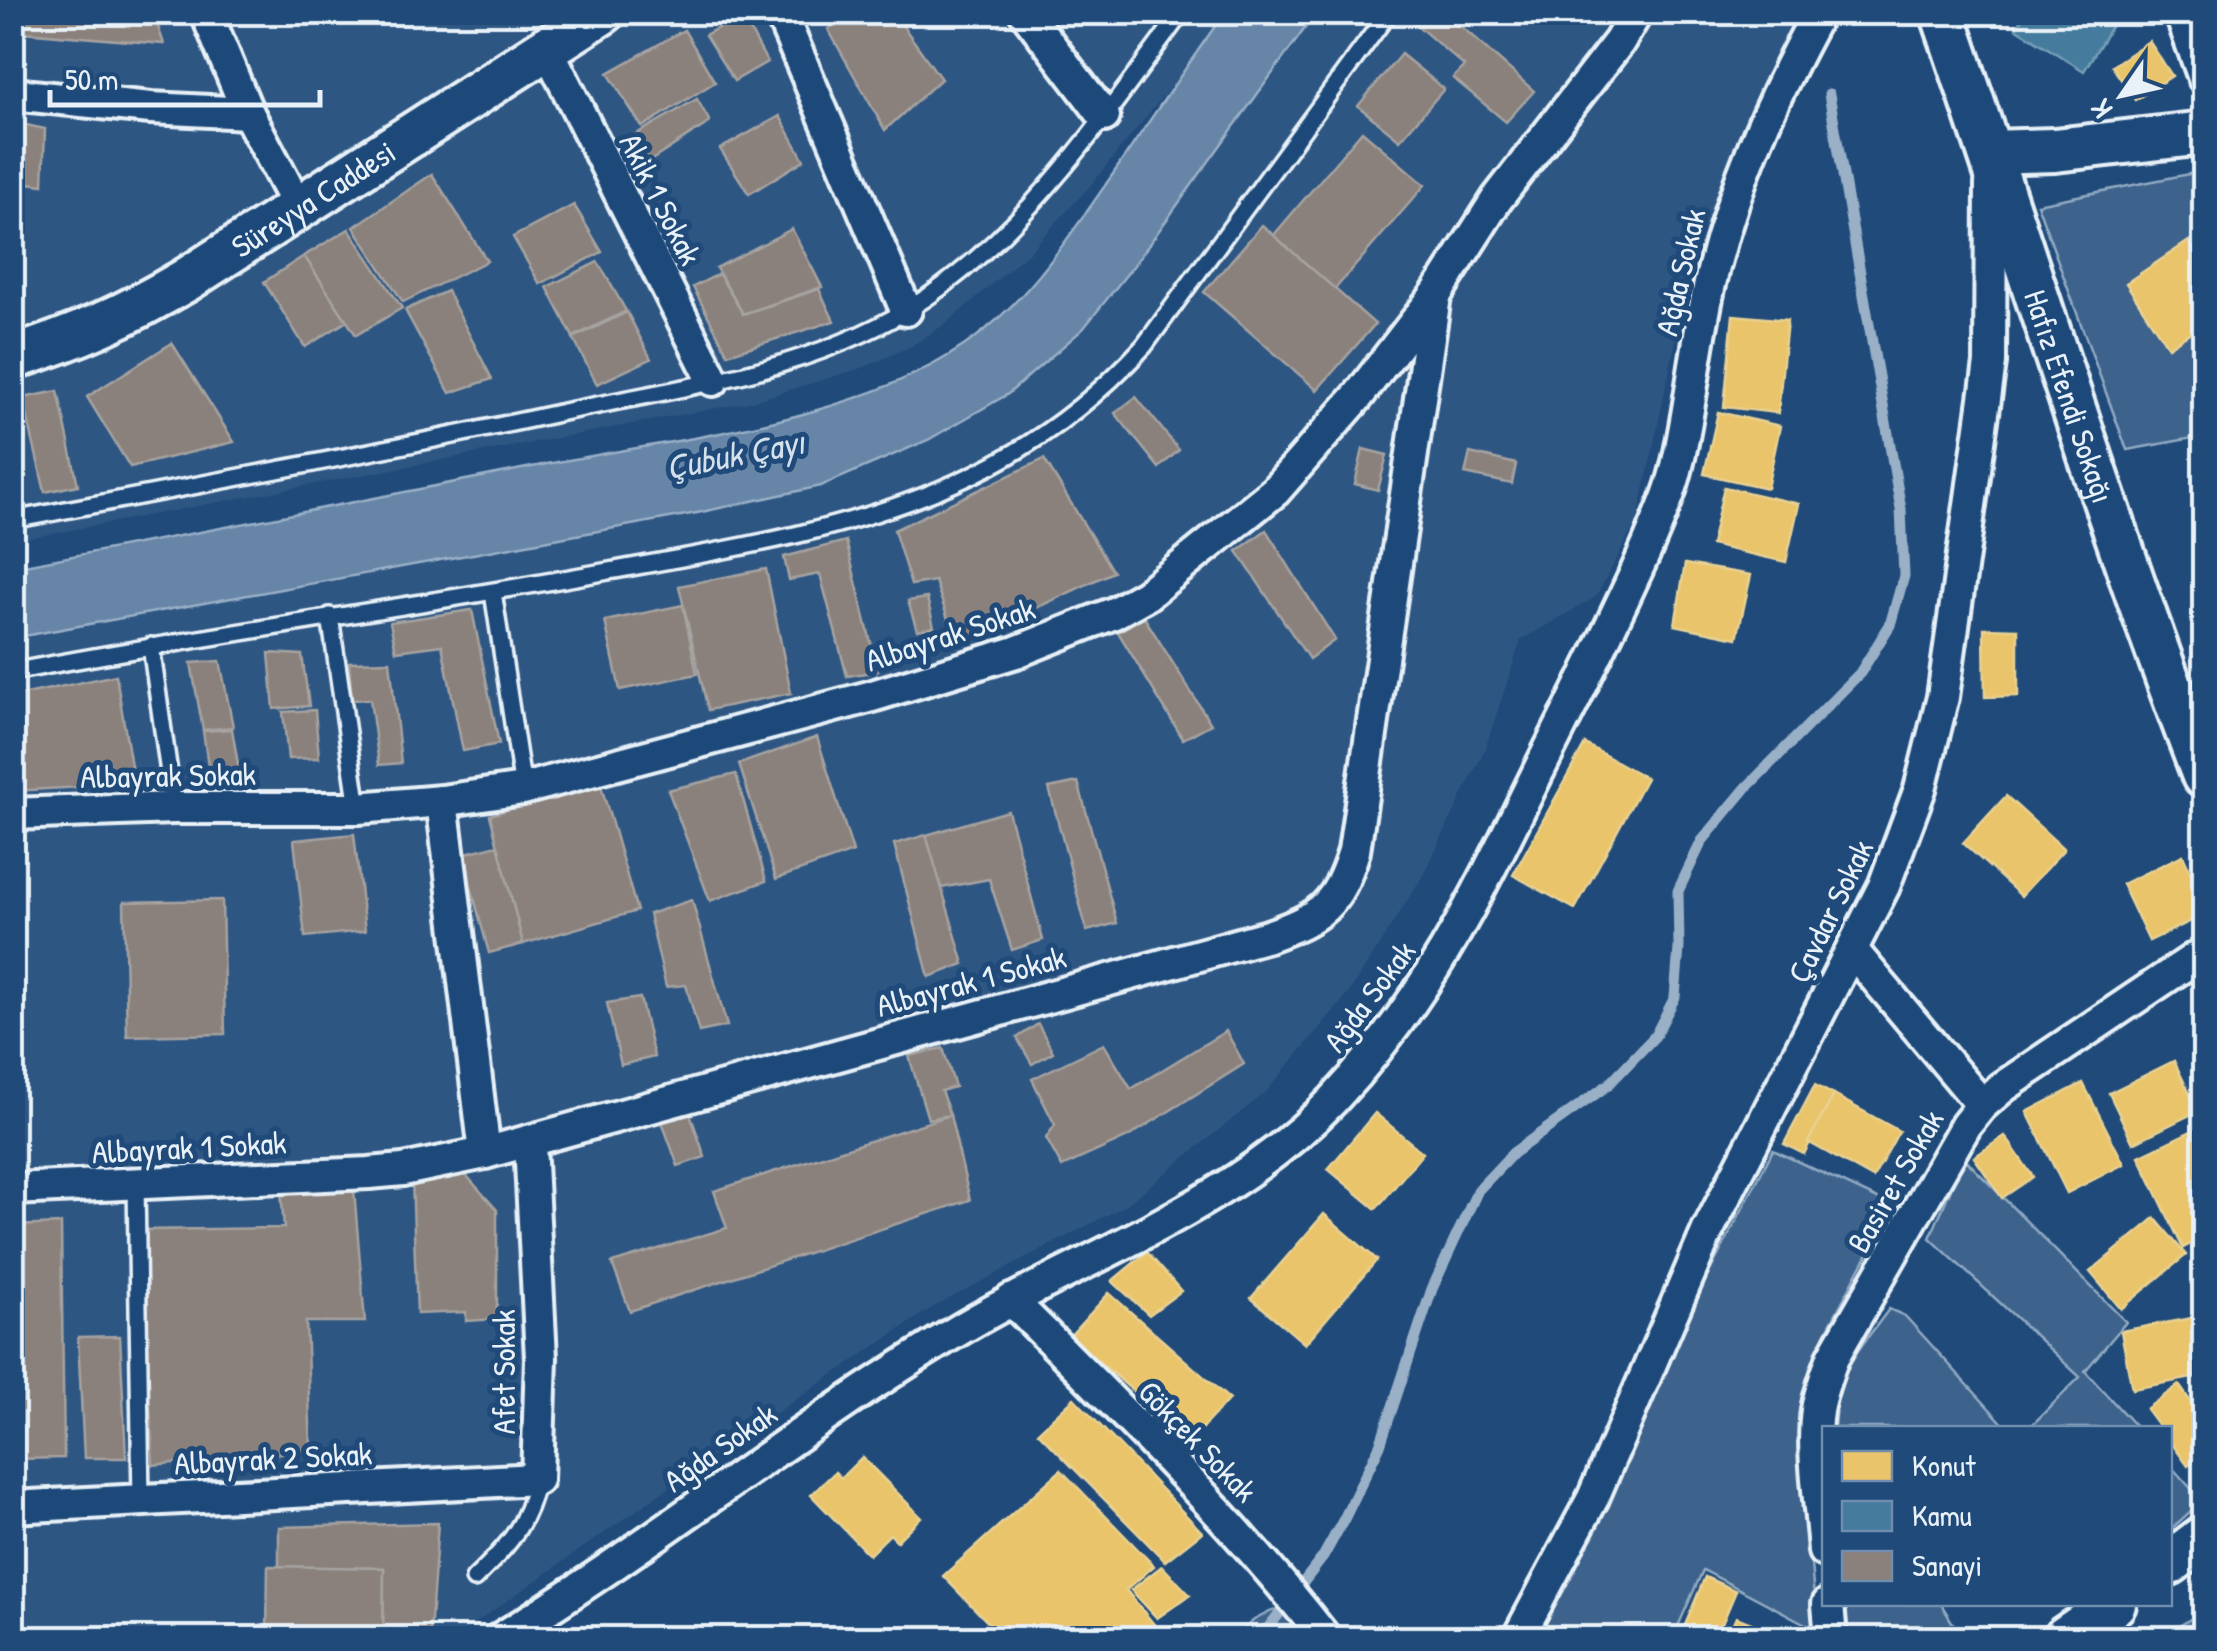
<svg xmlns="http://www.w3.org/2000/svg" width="2217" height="1651" font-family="'Patrick Hand',sans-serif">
<rect width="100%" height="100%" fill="#1f4a7a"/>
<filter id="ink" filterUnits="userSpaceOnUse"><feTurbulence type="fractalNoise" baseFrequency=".01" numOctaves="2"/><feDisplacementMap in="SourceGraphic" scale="20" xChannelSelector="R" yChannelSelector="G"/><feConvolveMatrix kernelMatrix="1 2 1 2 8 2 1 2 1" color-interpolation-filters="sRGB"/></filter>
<g filter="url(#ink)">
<g fill="#2e5683">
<polygon points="13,13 1225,13 1187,67 1090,186 1029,252 947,323 911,346 865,367 749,402 13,541"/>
<polygon points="1316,13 1807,13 1718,193 1686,292 1638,519 1596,597 1521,640 1485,749 1424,874 1348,994 1266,1092 1126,1205 930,1309 757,1426 454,1638 13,1638 13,638 697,513 821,486 928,440 1008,394 1083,329 1135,265"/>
</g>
<g fill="#3c628c" stroke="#92aac2" stroke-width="2.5">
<polygon points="2204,171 2204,436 2127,450 2037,204"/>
<polygon points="1773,1150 1893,1206 1825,1334 1802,1396 1799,1432 1817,1630 1703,1570 1675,1633 1686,1638 1537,1638 1593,1534 1639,1435 1689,1312"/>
<polygon points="1964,1158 2126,1322 2085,1371 2137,1428 2029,1428 2080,1377 1930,1238"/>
<path d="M1889 1309 1905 1316 2007 1428H1834C1837 1370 1856 1354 1889 1309Z"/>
<polygon points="2170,1465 2202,1501 2170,1530"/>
<polygon points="1846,1604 1941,1604 1962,1638 1849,1638"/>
<polygon points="1274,1610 1295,1621 1293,1638 1233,1638 1254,1620"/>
<polygon points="2204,1610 2204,1638 2161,1638"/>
</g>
<path fill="#6685a7" stroke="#9ab0c7" stroke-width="2.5" d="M1225 12 1316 13 1134 265 1083 329 1008 394 928 440 821 486 697 513 13 638V567C191 535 369 499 547 464 680 438 853 422 965 345 1027 303 1071 234 1113 174 1150 120 1187 66 1225 12Z"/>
<g fill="#e9c46a" stroke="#e9d295" stroke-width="2.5">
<polygon points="2149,41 2172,76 2135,100 2112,66"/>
<polygon points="2189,241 2204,265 2204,323 2168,347 2126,283"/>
<polygon points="1733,315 1787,320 1778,413 1724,407"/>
<polygon points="1718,412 1780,426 1767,488 1704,474"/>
<polygon points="1724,487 1799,504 1786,562 1711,545"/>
<polygon points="1685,564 1751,575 1737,638 1675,625"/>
<polygon points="1984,628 2018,629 2018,696 1985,697"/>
<polygon points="1585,744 1646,778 1575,909 1513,875"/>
<polygon points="2006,796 2064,849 2021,896 1963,843"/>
<polygon points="2183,855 2204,901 2204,915 2149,941 2122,884"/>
<polygon points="2174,1061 2198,1111 2133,1143 2109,1093"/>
<polygon points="2083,1083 2124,1164 2067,1193 2027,1112"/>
<polygon points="1815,1085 1834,1095 1804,1154 1784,1144"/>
<polygon points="1834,1095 1899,1131 1873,1178 1808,1142"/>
<polygon points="1375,1113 1423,1153 1376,1209 1328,1169"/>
<polygon points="2204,1125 2204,1237 2183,1248 2139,1156"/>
<polygon points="2005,1136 2033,1177 2002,1198 1974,1157"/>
<polygon points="1324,1214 1377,1260 1305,1344 1251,1298"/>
<polygon points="2155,1218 2186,1255 2121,1309 2090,1272"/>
<polygon points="1147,1252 1181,1291 1149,1315 1112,1281"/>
<polygon points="1109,1293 1229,1399 1190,1441 1070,1336"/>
<polygon points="2192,1318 2203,1376 2132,1389 2121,1331"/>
<polygon points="2179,1385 2204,1421 2204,1453 2188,1466 2170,1441 2170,1428 2160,1428 2146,1409"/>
<polygon points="1074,1398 1202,1532 1165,1561 1038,1432"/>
<polygon points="862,1457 921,1517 897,1541 890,1534 869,1555 811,1495 835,1472 841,1478"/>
<polygon points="1061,1470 1154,1566 1126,1590 1157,1628 1145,1638 1003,1638 943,1576"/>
<polygon points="1162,1566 1190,1595 1157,1618 1131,1590"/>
<polygon points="1705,1577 1736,1591 1716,1638 1703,1638 1683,1630"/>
<polygon points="1736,1617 1788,1638 1727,1638"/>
</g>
<polygon fill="#457b9d" stroke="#769eb8" stroke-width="2.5" points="2026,12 2120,12 2084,71 2016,28"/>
<g fill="#8a817c" stroke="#a6a3a1" stroke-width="2.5">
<polygon points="12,12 153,12 164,44 12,31"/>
<polygon points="851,12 893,12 941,79 885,130 828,29"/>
<polygon points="1416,12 1445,12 1534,91 1506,122 1453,78 1464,66 1410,19"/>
<polygon points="742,15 767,62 734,81 705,35"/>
<polygon points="684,30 715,82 642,127 608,73"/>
<polygon points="1401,54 1444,89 1400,140 1358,106"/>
<polygon points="697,99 710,122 650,161 633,136"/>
<polygon points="780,116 804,160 749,194 720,149"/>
<polygon points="12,122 45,129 43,185 12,181"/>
<polygon points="1362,131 1425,185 1335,289 1273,236"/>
<polygon points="432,174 487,261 403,302 354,227"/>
<polygon points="574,205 602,252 540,284 513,237"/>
<polygon points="1262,225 1375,324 1317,390 1204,292"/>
<polygon points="349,229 402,308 356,335 304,256"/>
<polygon points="792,229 822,287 743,314 716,268"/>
<polygon points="304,256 347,321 305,347 264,282"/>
<polygon points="598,262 626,311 573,337 547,287"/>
<polygon points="719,274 743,314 819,289 834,321 728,354 693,287"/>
<polygon points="447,291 492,379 450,393 405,310"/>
<polygon points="627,312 651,359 597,384 573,338"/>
<polygon points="172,343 234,442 130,467 87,397"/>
<polygon points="58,391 78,485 45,492 23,398"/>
<polygon points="1136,397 1179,450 1159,468 1115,413"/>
<polygon points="1363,449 1387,455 1378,490 1355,484"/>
<polygon points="1470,453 1516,464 1512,484 1465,474"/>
<polygon points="1044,459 1113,572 957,645 935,581 911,585 894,530"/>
<polygon points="1266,530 1335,640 1309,659 1237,551"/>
<polygon points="846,541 878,671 847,676 820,574 789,580 784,557"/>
<polygon points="766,569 791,693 708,710 679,586"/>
<polygon points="927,598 934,627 917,630 908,601"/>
<polygon points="683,605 697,674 620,690 605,621"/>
<polygon points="472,610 499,744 463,751 442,645 396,651 390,622"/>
<polygon points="1144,617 1211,724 1183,739 1118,632"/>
<polygon points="269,653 302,655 309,706 274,709"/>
<polygon points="220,661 233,727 203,730 191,663"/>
<polygon points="390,661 401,763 379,765 370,699 352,700 349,662"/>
<polygon points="116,675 134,784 12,791 12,697"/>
<polygon points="315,710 319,758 288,759 283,712"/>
<polygon points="232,729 240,776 210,780 203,731"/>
<polygon points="817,737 853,852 776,879 739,764"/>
<polygon points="736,774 766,881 710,901 668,790"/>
<polygon points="600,782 637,911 523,944 490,815"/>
<polygon points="1078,782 1117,923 1087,931 1049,788"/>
<polygon points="1008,811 1043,940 1012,950 989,879 941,888 926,835"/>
<polygon points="354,834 365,931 305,937 294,840"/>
<polygon points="926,835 964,964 929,977 894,844"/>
<polygon points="498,845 523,944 489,953 462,854"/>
<polygon points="222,900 225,1034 127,1036 124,902"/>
<polygon points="692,900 727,1026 699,1032 686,985 666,987 649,914"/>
<polygon points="640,998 654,1057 621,1065 607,1003"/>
<polygon points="1038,1024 1053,1052 1032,1064 1017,1038"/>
<polygon points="1226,1031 1244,1064 1128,1137 1062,1167 1046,1138 1055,1125 1032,1079 1104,1044 1131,1089"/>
<polygon points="943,1048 955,1087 941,1091 950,1115 928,1119 909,1056"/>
<polygon points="688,1108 705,1157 678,1166 661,1119"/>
<polygon points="950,1115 970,1200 630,1311 612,1263 727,1228 714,1191"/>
<polygon points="466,1175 497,1210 497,1319 466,1321 466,1312 417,1314 412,1177"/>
<polygon points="281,1190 354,1190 365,1322 306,1322 311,1450 153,1465 150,1406 142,1404 138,1230 284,1228"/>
<polygon points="61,1224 64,1458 12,1459 12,1226"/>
<polygon points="120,1336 126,1458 84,1458 78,1337"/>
<polygon points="438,1523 430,1634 383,1634 384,1568 279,1567 279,1527"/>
<polygon points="268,1566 384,1568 383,1634 267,1632"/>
</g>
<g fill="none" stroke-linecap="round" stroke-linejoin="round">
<polyline stroke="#9ab0c7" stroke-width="11" points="1254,1638 1268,1628 1323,1557 1344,1519 1380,1445 1432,1289 1478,1190 1513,1153 1608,1085 1655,1036 1675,997 1679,948 1678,891 1702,841 1747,787 1860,673 1890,625 1904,576 1901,509 1829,94"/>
<g stroke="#e8f1f8" stroke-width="22">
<g id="lane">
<path d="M12 520C198 485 384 451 568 411 688 386 822 369 926 298 1032 225 1106 114 1182 12"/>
<polyline points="493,592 523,789"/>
<polyline points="330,616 358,808"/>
<polyline points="151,646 174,808"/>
<path d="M12 672C209 634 407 608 603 572 721 551 845 532 955 483 1028 451 1091 404 1144 346L1389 12"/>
<polyline points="136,1184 141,1500"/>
<path d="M474 1579C508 1546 527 1526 537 1479"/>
</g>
</g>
<g stroke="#e8f1f8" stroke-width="38">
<g id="street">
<polyline points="206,12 248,113 299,209"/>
<polyline points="780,12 906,310"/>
<polyline points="1025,12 1104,116"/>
<polyline points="2180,12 2204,78"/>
<polyline points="547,48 713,380"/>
<polyline points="12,94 151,108 248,113"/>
<polyline points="442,801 485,1153"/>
<polyline points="12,814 174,808 358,808 442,801 523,789 869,697 1016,652 1114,613 1146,595 1275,491 1359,395 1435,296 1497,199 1619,42 1637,12"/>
<polyline points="1852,950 1982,1105"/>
<path d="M12 1189 369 1173 403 1170 485 1153 1268 936C1322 917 1337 905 1354 851L1435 296"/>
<path d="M1011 1300C1120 1409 1230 1516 1325 1638"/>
<polyline points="12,1507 537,1479 541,1358 530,1143"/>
<path d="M1824 1551C1821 1506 1811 1455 1817 1410 1820 1392 1827 1374 1833 1357L1966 1125 1982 1105 2003 1087 2204 952"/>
<polyline points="1828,1604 1831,1638"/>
<path d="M501 1638C654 1544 795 1430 949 1336 1076 1258 1229 1210 1333 1100 1428 999 1477 896 1537 774 1575 698 1614 623 1648 545 1659 518 1672 491 1678 462 1691 405 1696 346 1709 288 1731 190 1770 101 1819 12"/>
<polyline points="1518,1638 1593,1498 1708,1230 1884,886 1920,789 1943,697 1990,363 1991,184"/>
</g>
</g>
<g stroke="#e8f1f8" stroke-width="50">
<g id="secondary">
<path id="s1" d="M1942 12C2030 267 2107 525 2204 776"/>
<polyline points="1991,152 2055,150 2204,133"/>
<path id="s2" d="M12 358C78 337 127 315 186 280L603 12"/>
<polyline points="2170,1563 2204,1537"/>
<polyline points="2065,1638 2114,1604"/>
</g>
</g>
<use href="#lane" stroke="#1f4a7a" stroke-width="15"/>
<use href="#street" stroke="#1f4a7a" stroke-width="30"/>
<use href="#secondary" stroke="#1f4a7a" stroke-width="42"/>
</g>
</g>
<g text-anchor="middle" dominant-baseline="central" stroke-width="10" stroke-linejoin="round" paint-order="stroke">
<g font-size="32" fill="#e8f1f8" stroke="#1f4a7a">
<text stroke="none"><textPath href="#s2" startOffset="342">Süreyya Caddesi</textPath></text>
<text transform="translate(661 199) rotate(63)">Akik 1 Sokak</text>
<text transform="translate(1680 272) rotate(-77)">Ağda Sokak</text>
<text stroke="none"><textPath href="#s1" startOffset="405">Hafız Efendi Sokağı</textPath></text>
<text transform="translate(950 634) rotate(-18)">Albayrak Sokak</text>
<text transform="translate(168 775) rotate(-1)">Albayrak Sokak</text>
<text transform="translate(1830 911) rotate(-64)">Çavdar Sokak</text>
<text transform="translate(971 981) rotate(-15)">Albayrak 1 Sokak</text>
<text transform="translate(1369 996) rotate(-53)">Ağda Sokak</text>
<text transform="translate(189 1147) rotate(-3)">Albayrak 1 Sokak</text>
<text transform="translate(1895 1181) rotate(-60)">Basiret Sokak</text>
<text transform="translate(503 1372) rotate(-90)">Afet Sokak</text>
<text transform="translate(1198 1441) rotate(46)">Gökçek Sokak</text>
<text transform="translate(720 1447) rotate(-35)">Ağda Sokak</text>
<text transform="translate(273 1458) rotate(-3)">Albayrak 2 Sokak</text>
</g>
<g font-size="35" font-style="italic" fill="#d4e1ec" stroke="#1f4a7a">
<text transform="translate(735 454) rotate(-11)">Çubuk Çayı</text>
</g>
</g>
<rect width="2217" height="1651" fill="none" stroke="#1f4a7a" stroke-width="50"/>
<rect x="25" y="25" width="2167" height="1601" fill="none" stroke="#e8f1f8" stroke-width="4" filter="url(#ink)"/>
<rect x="1822" y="1426" width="350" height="180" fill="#1f4a7a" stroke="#6f8dac" stroke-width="2.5"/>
<rect x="1842" y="1451" width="50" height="30" fill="#e9c46a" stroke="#6f8dac" stroke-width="2.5"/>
<text x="1912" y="1476" font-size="30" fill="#e8f1f8">Konut</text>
<rect x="1842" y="1501" width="50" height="30" fill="#457b9d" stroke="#6f8dac" stroke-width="2.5"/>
<text x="1912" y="1526" font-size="30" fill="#e8f1f8">Kamu</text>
<rect x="1842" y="1551" width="50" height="30" fill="#8a817c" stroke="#6f8dac" stroke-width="2.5"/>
<text x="1912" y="1576" font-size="30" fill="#e8f1f8">Sanayi</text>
<g transform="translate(2122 95) rotate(236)" stroke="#1f4a7a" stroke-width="8" paint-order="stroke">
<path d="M0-8L18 38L0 25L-18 38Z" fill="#e8f1f8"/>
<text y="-15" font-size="28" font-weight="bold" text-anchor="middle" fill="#e8f1f8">K</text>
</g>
<path d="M50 90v15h270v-15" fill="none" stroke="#e8f1f8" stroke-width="5"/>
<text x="65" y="90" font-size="30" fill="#e8f1f8" stroke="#1f4a7a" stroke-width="8" paint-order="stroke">50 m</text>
</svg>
